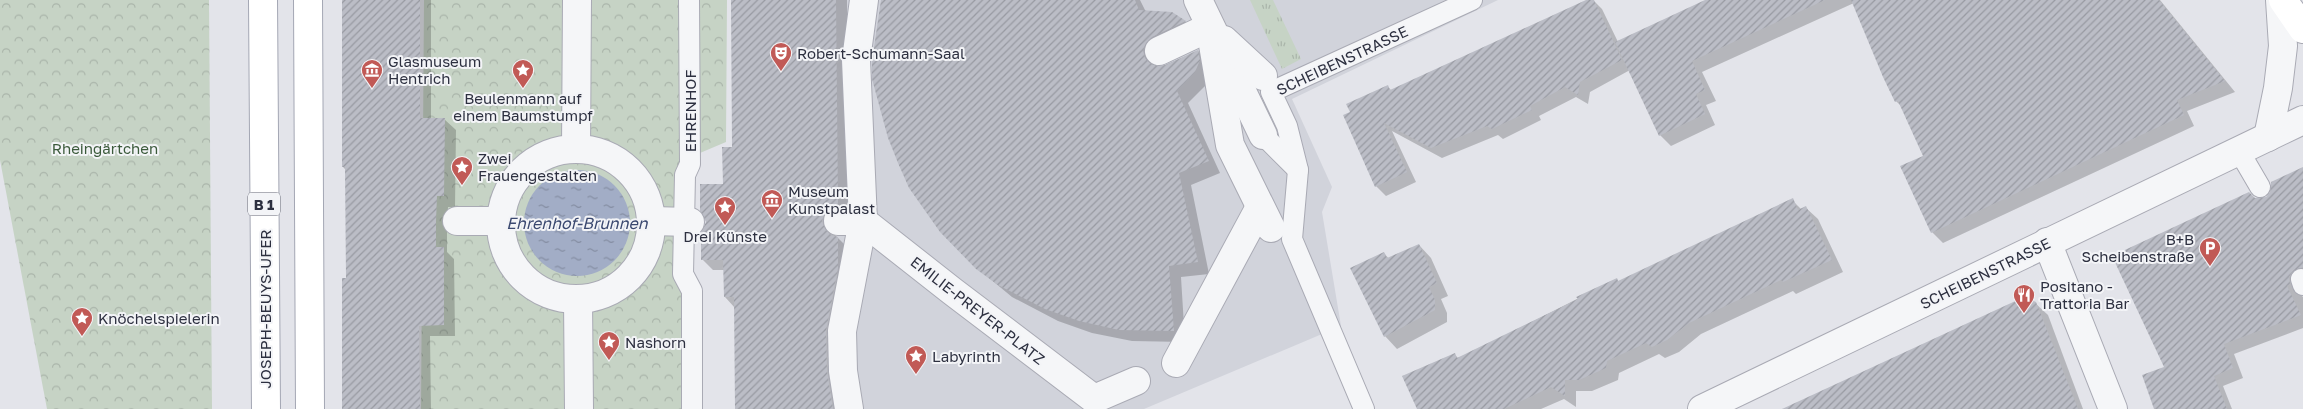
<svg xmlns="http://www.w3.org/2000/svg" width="2303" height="409" font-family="'Golos Text',sans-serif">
<defs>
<pattern id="grass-tufts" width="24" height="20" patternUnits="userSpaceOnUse" patternTransform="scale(1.25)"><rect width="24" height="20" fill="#c6d3c5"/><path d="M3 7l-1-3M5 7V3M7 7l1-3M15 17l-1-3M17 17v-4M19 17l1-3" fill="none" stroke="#aab5aa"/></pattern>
<pattern id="forest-crowns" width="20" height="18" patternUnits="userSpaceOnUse" patternTransform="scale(1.25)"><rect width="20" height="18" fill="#c6d3c5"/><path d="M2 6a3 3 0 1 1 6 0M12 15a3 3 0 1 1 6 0" fill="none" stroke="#aab5aa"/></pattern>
<pattern id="water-ripples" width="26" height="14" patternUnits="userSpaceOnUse" patternTransform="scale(1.25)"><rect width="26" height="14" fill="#a2adc6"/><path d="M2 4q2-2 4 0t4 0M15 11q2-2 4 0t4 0" fill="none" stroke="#848da2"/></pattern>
<pattern id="building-hatch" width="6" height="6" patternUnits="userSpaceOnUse" patternTransform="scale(1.25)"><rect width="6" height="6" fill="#bbbdc6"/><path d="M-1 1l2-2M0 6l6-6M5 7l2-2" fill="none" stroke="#989aa2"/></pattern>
</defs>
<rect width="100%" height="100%" fill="#e3e4ea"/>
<polygon fill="#d1d3db" points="834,0 1498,0 1292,99 1332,187 1322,212 1341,326 1144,409 839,409"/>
<polygon fill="url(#grass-tufts)" points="1250,0 1273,0 1301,59 1282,69"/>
<g fill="url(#forest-crowns)">
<polygon points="0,0 209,0 212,409 47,409 0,160"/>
<polygon points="424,0 727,0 726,142 681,161 682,409 421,409"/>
</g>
<circle fill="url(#water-ripples)" cx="577" cy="223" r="53"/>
<g fill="#0003">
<polygon points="343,0 431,0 431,119 444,119 456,130 455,207 448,207 447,233 447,252 454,259 455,336 430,336 431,409 344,409 348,279 346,170 343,167"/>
<polygon points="733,0 847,0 848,216 836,224 833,233 849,249 842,409 736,409 735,308 725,297 725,270 713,270 702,259 734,148"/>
<polygon points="883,0 1140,0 1146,12 1171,13 1186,22 1197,33 1155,63 1158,68 1198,51 1210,63 1207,84 1188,103 1220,173 1191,185 1209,274 1181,277 1185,342 1132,341 1092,333 1058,321 1012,297 977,268"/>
<polygon points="1589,0 1593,0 1602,9 1618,42 1708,0 2160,0 2235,92 2187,111 2194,126 1943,243 1932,232 1925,156 1903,108 1896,101 1854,3 1702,72 1716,101 1706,105 1715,125 1671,146 1660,135 1630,70 1590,92 1588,104 1576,97 1539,116 1541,120 1503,139 1498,135 1442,158 1392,131 1416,182 1386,196 1376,186 1387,86 1392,91"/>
<polygon points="2303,168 2303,280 2299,293 2303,297 2303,328 2234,354 2243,378 2223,386 2232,409 2156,409 2166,367 2254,199 2266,199"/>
<polygon points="1792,200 1802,210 1806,208 1818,219 1843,272 1796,294 1793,291 1701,334 1679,352 1665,358 1659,354 1619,373 1618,380 1592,391 1576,391 1576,407 1564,399 1541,409 1419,409 1454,354 1459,359 1616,279 1619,282"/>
<polygon points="1419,245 1431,258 1448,296 1441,299 1447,313 1447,322 1397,349 1385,336 1384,253 1389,259"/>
<polygon points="2035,303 2048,315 2083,409 1785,409"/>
</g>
<g fill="url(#building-hatch)">
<polygon points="342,0 420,0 420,118 445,118 444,196 437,196 436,221 436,247 444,247 444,325 419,326 420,409 342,409 342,278 346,278 345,167 342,167"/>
<polygon points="731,0 836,0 838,205 830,208 824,214 822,221 825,229 831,235 838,237 838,268 826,331 827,371 833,409 735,409 734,297 724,297 723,260 701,260 701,233 706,222 700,211 700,184 723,184 722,147 732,147"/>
<polygon points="881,0 1135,0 1139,10 1172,12 1186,21 1152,37 1146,43 1143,50 1145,58 1151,64 1157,66 1166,65 1198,50 1200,60 1195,72 1177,91 1209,161 1179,173 1198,262 1169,266 1174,331 1119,330 1079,321 1045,309 998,285 976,269 940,232 909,188 898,163 888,138 872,79 872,61"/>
<polygon points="1586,0 1594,0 1622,60 1580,82 1578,95 1565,87 1530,106 1532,110 1492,129 1487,126 1431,148 1384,123 1407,172 1375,187 1343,115 1350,112 1346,104 1388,85 1390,90"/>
<polygon points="1705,0 1825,0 1692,61 1705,90 1696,94 1705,114 1659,136 1615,42"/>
<polygon points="1851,0 2159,0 2225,81 2177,100 2184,115 1931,233 1900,166 1923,156 1898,101 1895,102 1883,77"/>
<polygon points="2303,167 2303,267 2292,272 2289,277 2290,284 2287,286 2301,315 2224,344 2233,368 2214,376 2227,409 2154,409 2142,375 2164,367 2112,256 2249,192 2255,198 2266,197 2270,192 2271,182"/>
<polygon points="1793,198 1798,210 1806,206 1832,260 1783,282 1781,280 1689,323 1667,340 1652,347 1646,343 1607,361 1606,368 1579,380 1565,380 1565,396 1551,387 1504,409 1417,409 1402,376 1455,353 1457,358 1578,299 1576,297 1617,278 1618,281"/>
<polygon points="1419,244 1437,283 1429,287 1435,300 1435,310 1384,337 1350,268 1384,252 1387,258"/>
<polygon points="2024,297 2036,302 2078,409 1782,409"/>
</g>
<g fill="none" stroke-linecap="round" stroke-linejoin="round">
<g stroke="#a9aab4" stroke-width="22">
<g id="service">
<polyline points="689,0 690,164 685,175 683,274 692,291 692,409"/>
<polyline points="1263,135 1298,170"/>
<polyline points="2239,151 2260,187"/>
<polyline points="2301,279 2303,285"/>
<polyline points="1364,409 1292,239 1298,170 1287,126 1271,92 1472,0"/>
</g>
</g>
<g stroke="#a9aab4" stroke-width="30">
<g id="pedestrian">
<polyline points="1198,0 1263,135"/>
<polyline points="1210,27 1230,145 1271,228"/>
<polyline points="1224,40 1263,76"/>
<polyline points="1159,51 1210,27"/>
<circle cx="576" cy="224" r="75"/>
<polyline points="576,149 577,0"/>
<polyline points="457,221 500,221"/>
<polyline points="652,221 690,222"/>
<polyline points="838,221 863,221 952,291 1094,399 1136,381"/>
<polyline points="578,300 579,409"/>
<polyline points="1176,363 1260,207"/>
<polyline points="849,409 843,371 842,331 863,221 856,60 864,0"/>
</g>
</g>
<g stroke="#a9aab4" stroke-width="30">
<g id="minor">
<polyline points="2268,137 2278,88 2283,46 2280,0"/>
<polyline points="2047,242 2113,409"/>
<polyline points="1702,409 2303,120"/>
</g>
</g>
<g stroke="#a9aab4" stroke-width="30">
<polyline id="secondary" points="2283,0 2303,29"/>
</g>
<g stroke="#a4a7b4" stroke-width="30">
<g id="primary">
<polyline points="263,0 266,409"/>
<polyline points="308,0 310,409"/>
</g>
</g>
<use href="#service" stroke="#f5f6f8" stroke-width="20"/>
<use href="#pedestrian" stroke="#f5f6f8" stroke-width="28"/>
<use href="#minor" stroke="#f5f6f8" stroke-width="28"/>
<use href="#secondary" stroke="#fff" stroke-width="28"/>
<use href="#primary" stroke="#fff" stroke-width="28"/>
</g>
<defs>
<g id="theatre-pin" transform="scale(1.125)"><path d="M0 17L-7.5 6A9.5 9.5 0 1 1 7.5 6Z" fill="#c15a56" stroke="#f3f4f7"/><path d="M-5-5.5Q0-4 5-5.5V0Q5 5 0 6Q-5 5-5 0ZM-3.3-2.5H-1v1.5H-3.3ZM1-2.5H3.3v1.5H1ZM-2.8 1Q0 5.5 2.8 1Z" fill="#fff"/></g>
<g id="museum-pin" transform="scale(1.125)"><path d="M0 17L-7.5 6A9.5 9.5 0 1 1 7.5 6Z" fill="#c15a56" stroke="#f3f4f7"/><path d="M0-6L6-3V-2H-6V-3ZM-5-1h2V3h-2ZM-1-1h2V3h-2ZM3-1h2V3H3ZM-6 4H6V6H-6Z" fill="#fff"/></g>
<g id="sight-pin" transform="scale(1.125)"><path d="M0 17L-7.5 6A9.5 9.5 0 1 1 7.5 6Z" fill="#c15a56" stroke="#f3f4f7"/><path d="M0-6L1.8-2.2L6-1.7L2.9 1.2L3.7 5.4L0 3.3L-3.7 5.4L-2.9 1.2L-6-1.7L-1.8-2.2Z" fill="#fff"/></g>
<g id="parking-pin" transform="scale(1.125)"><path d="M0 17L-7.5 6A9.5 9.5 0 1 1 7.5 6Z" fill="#c15a56" stroke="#f3f4f7"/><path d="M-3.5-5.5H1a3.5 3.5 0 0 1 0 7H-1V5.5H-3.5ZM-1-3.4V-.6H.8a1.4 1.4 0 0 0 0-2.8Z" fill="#fff"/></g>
<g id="restaurant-pin" transform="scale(1.125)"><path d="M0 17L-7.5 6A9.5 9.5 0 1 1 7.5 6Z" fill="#c15a56" stroke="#f3f4f7"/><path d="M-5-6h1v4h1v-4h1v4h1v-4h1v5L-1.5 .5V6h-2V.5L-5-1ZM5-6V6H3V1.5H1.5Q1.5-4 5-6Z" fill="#fff"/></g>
</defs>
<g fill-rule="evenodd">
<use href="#theatre-pin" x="781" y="53"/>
<use href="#museum-pin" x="372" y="70"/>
<use href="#sight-pin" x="523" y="70"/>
<use href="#sight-pin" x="462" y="167"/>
<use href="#museum-pin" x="772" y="200"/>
<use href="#sight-pin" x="725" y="207"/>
<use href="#parking-pin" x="2210" y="248"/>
<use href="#restaurant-pin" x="2024" y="295"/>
<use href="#sight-pin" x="82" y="318"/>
<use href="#sight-pin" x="609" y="342"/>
<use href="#sight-pin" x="916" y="356"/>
</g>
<g text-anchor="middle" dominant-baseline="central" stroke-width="4" stroke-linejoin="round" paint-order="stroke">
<rect fill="#f3f4f7" stroke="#686b77" stroke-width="1" x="248" y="192.5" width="32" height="23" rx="4"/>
<g font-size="14" font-weight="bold" fill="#2d3040">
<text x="264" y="204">B 1</text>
</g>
<g font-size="15" fill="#2d3040" stroke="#f3f4f7" text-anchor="start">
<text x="797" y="53">Robert-Schumann-Saal</text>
<text x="388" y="61">Glasmuseum<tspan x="388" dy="17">Hentrich</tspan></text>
<text x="523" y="98" text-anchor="middle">Beulenmann auf<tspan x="523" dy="17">einem Baumstumpf</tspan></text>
<text x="478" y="158">Zwei<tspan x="478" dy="17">Frauengestalten</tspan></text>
<text x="788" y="191">Museum<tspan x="788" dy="17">Kunstpalast</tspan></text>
<text x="725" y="236" text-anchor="middle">Drei Künste</text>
<text x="2194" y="239" text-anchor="end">B+B<tspan x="2194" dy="17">Scheibenstraße</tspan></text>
<text x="2040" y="286">Positano -<tspan x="2040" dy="17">Trattoria Bar</tspan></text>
<text x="98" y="318">Knöchelspielerin</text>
<text x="625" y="342">Nashorn</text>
<text x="932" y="356">Labyrinth</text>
</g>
<g font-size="15" fill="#2d3040" stroke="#f3f4f7">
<text transform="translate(1342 60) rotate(-25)">SCHEIBENSTRASSE</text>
<text transform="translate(690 111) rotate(-90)">EHRENHOF</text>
<text transform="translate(1985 273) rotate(-26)">SCHEIBENSTRASSE</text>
<text transform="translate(265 309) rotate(-90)">JOSEPH-BEUYS-UFER</text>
<text transform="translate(978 310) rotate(38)">EMILIE-PREYER-PLATZ</text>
</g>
<g font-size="15" fill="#3b5a3b" stroke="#f3f4f7">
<text x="105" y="148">Rheingärtchen</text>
</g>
<g font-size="16" font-style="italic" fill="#3b4970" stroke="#f3f4f7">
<text x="577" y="223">Ehrenhof-Brunnen</text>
</g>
</g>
</svg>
